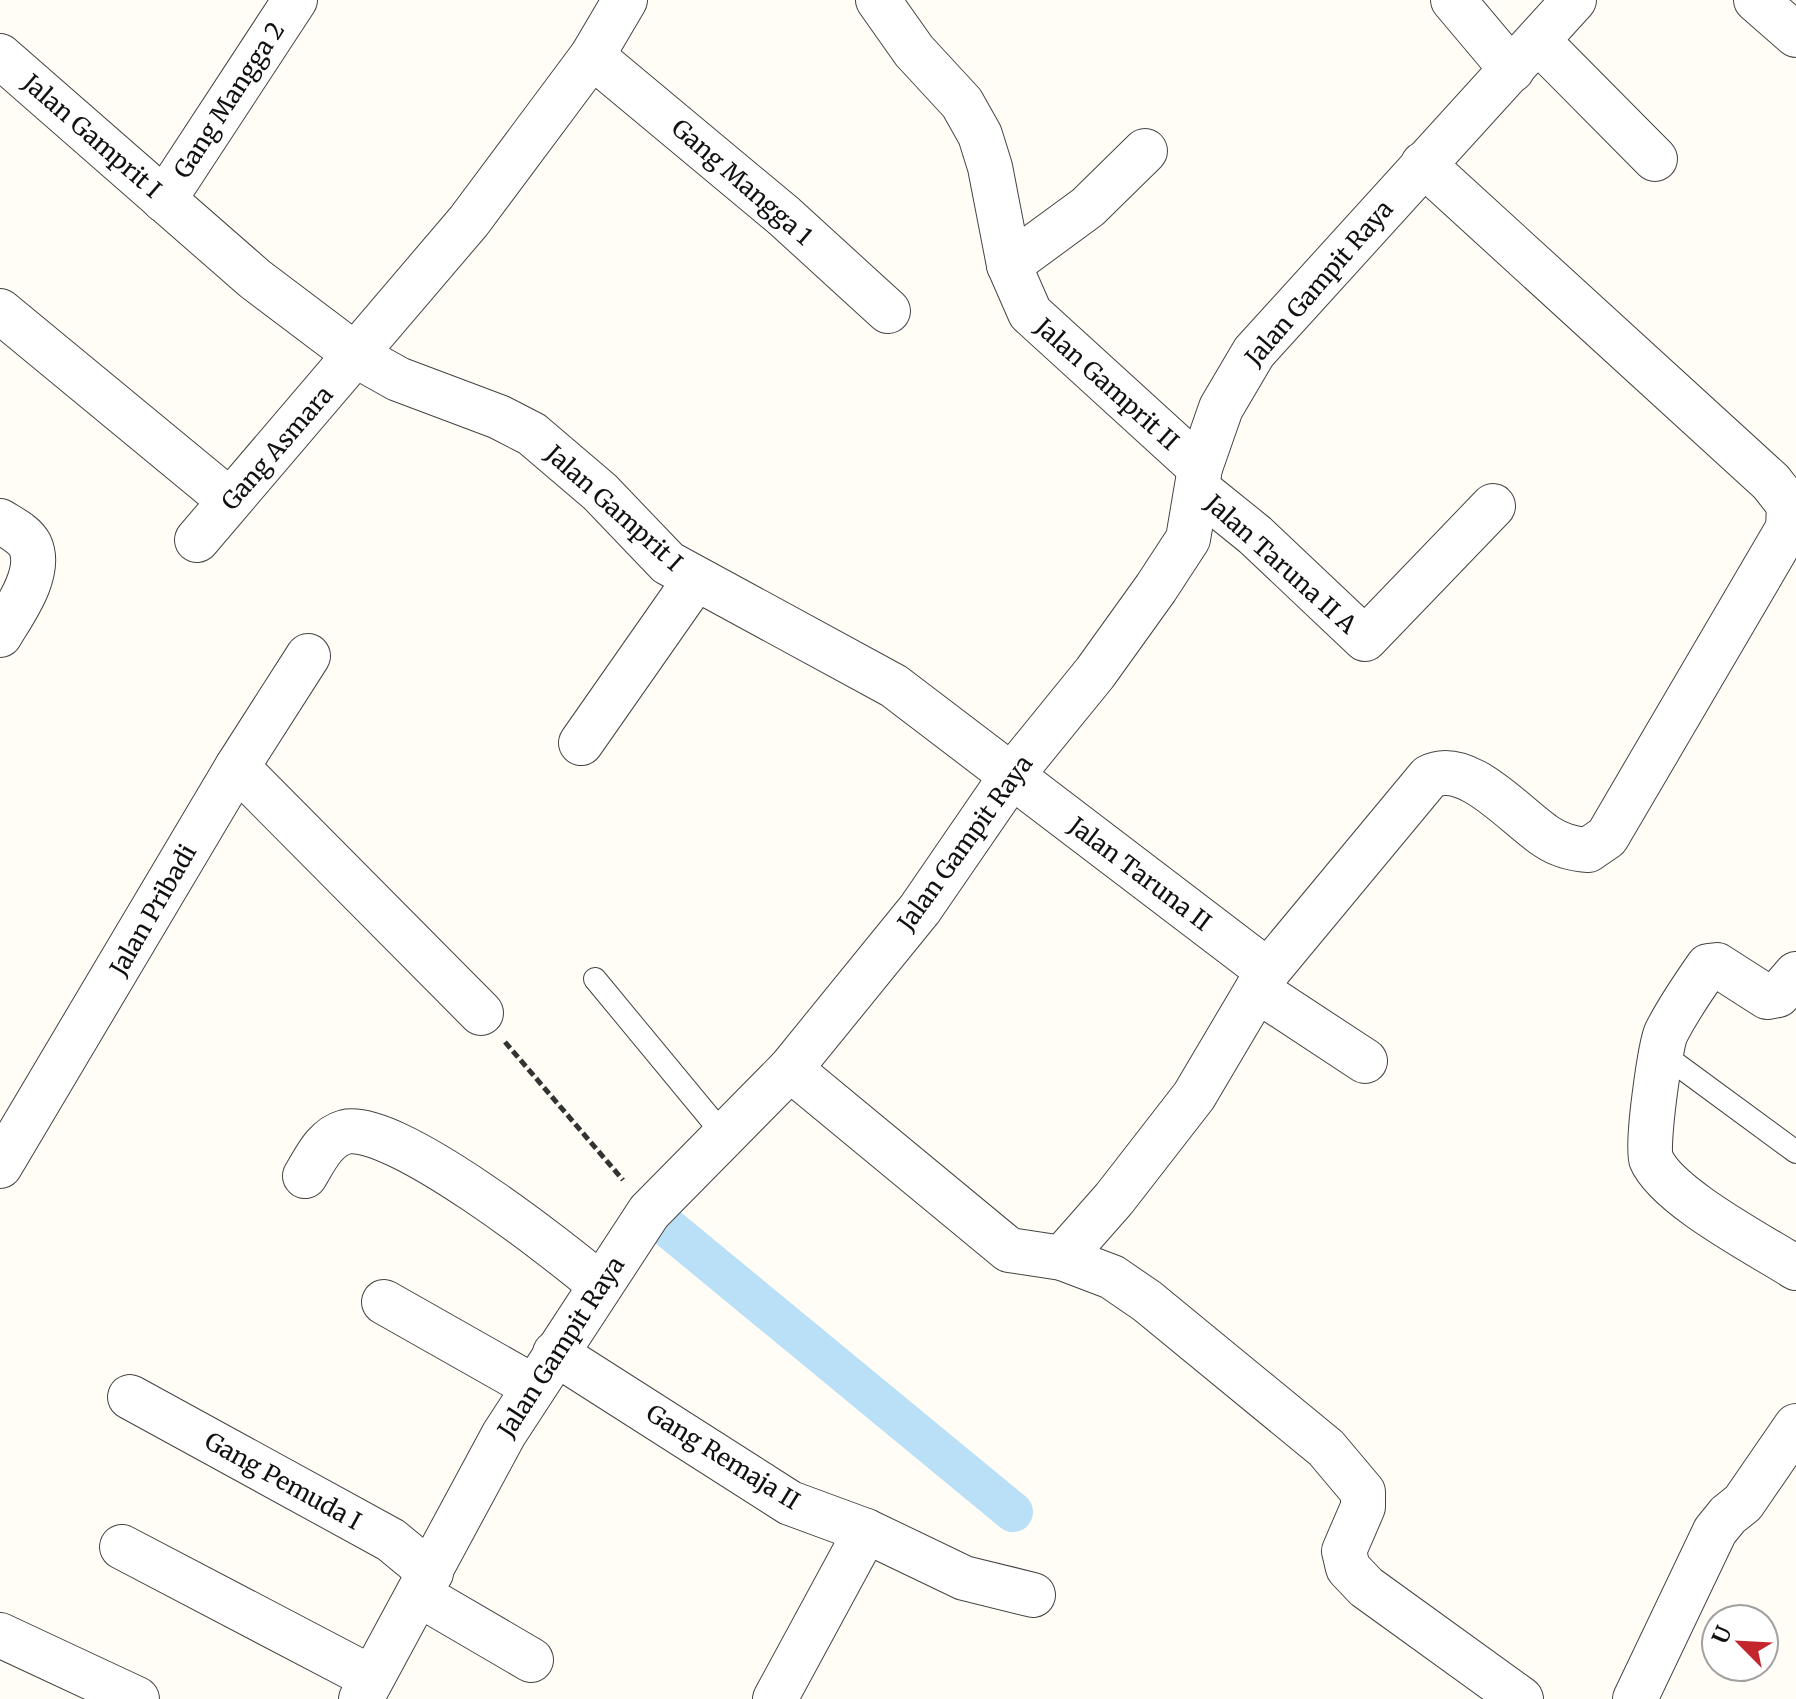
<svg xmlns="http://www.w3.org/2000/svg" width="1796" height="1699" font-family="Merriweather,serif">
<rect width="100%" height="100%" fill="#fffdf5"/>
<g fill="none" stroke-linecap="round" stroke-linejoin="round">
<polyline stroke="#b9e0f7" stroke-width="40" points="649,1212 1013,1512"/>
<g stroke="#444" stroke-width="24">
<g id="service">
<polyline points="595,979 724,1135"/>
<polyline points="1660,1052 1796,1152"/>
</g>
</g>
<g stroke="#444" stroke-width="46">
<g id="minor">
<polyline points="878,0 914,51 962,103 980,135 990,167 1009,265 1030,313 1200,468"/>
<polyline points="1453,0 1512,70"/>
<polyline points="1756,0 1796,35"/>
<polyline points="1538,41 1655,159"/>
<polyline points="0,56 255,279 357,356 398,379 499,417 532,434 600,492 668,563 894,686 1268,971"/>
<polyline points="592,56 784,216 888,311"/>
<polyline points="164,200 295,0"/>
<polyline points="1009,265 1088,207 1145,151"/>
<polyline points="0,311 229,500"/>
<polyline points="1198,489 1255,535 1365,639 1493,506"/>
<path d="M0 521C11 528 24 534 30 545 43 573 13 613 0 635"/>
<polyline points="197,540 469,221 592,56 625,0"/>
<polyline points="581,743 695,580"/>
<polyline points="237,767 481,1013"/>
<path d="M1796 974 1778 995 1767 997 1717 965 1708 966C1694 986 1677 1011 1666 1033 1660 1046 1646 1148 1651 1159 1667 1197 1760 1245 1796 1268"/>
<polyline points="1257,990 1365,1061"/>
<polyline points="790,1069 1009,1250 1062,1258 1112,1277 1147,1301 1326,1448 1363,1492 1363,1507 1344,1551 1348,1568 1366,1587 1521,1699"/>
<polyline points="0,1166 237,767 308,656"/>
<path d="M305 1176C315 1160 324 1138 345 1132 393 1120 559 1250 599 1284"/>
<path d="M1062 1258 1114 1199 1194 1096 1268 971 1429 777C1467 757 1516 817 1547 837 1559 845 1573 849 1588 850L1607 837 1788 528 1789 505 1771 482 1423 164"/>
<polyline points="384,1302 534,1387"/>
<polyline points="555,1353 790,1503 866,1531 964,1578 1033,1595"/>
<polyline points="130,1397 391,1540 431,1573"/>
<polyline points="122,1547 370,1677"/>
<polyline points="418,1594 531,1660"/>
<polyline points="0,1635 137,1699"/>
<polyline points="775,1699 866,1531"/>
<polyline points="1635,1699 1715,1531 1728,1515 1743,1503 1796,1426"/>
</g>
</g>
<g stroke="#444" stroke-width="46">
<polyline id="tertiary" points="361,1699 504,1434 649,1212 790,1069 920,909 1012,775 1095,673 1156,588 1188,539 1200,468 1221,408 1254,352 1574,0"/>
</g>
<polyline stroke="#333" stroke-width="5" stroke-dasharray="8 4" stroke-linecap="butt" points="505,1042 623,1180"/>
<use href="#service" stroke="#fff" stroke-width="22"/>
<use href="#minor" stroke="#fff" stroke-width="44"/>
<use href="#tertiary" stroke="#fff" stroke-width="44"/>
</g>
<g text-anchor="middle" dominant-baseline="central" stroke-width="8" stroke-linejoin="round" paint-order="stroke">
<g font-size="24" fill="#111" stroke="#fff">
<text transform="translate(229 100) rotate(-57)">Gang Mangga 2</text>
<text transform="translate(92 136) rotate(41)">Jalan Gamprit I</text>
<text transform="translate(742 182) rotate(41)">Gang Mangga 1</text>
<text transform="translate(1319 283) rotate(-49)">Jalan Gampit Raya</text>
<text transform="translate(1107 384) rotate(42)">Jalan Gamprit II</text>
<text transform="translate(277 448) rotate(-49)">Gang Asmara</text>
<text transform="translate(614 508) rotate(42)">Jalan Gamprit I</text>
<text transform="translate(1281 564) rotate(42)">Jalan Taruna II A</text>
<text transform="translate(965 843) rotate(-54)">Jalan Gampit Raya</text>
<text transform="translate(1140 874) rotate(37)">Jalan Taruna II</text>
<text transform="translate(153 910) rotate(-60)">Jalan Pribadi</text>
<text transform="translate(561 1347) rotate(-57)">Jalan Gampit Raya</text>
<text transform="translate(723 1457) rotate(32)">Gang Remaja II</text>
<text transform="translate(283 1481) rotate(29)">Gang Pemuda I</text>
</g>
</g>
<g transform="translate(1740 1643) rotate(294)"><circle r="38" fill="#ffffff" stroke="#a0a0a0" stroke-width="2"/>
<path d="M0-6L14 30L0 20L-14 30Z" fill="#c4262e"/>
<text y="-12" font-size="22" font-weight="bold" text-anchor="middle" fill="#111111">U</text>
</g>
</svg>
